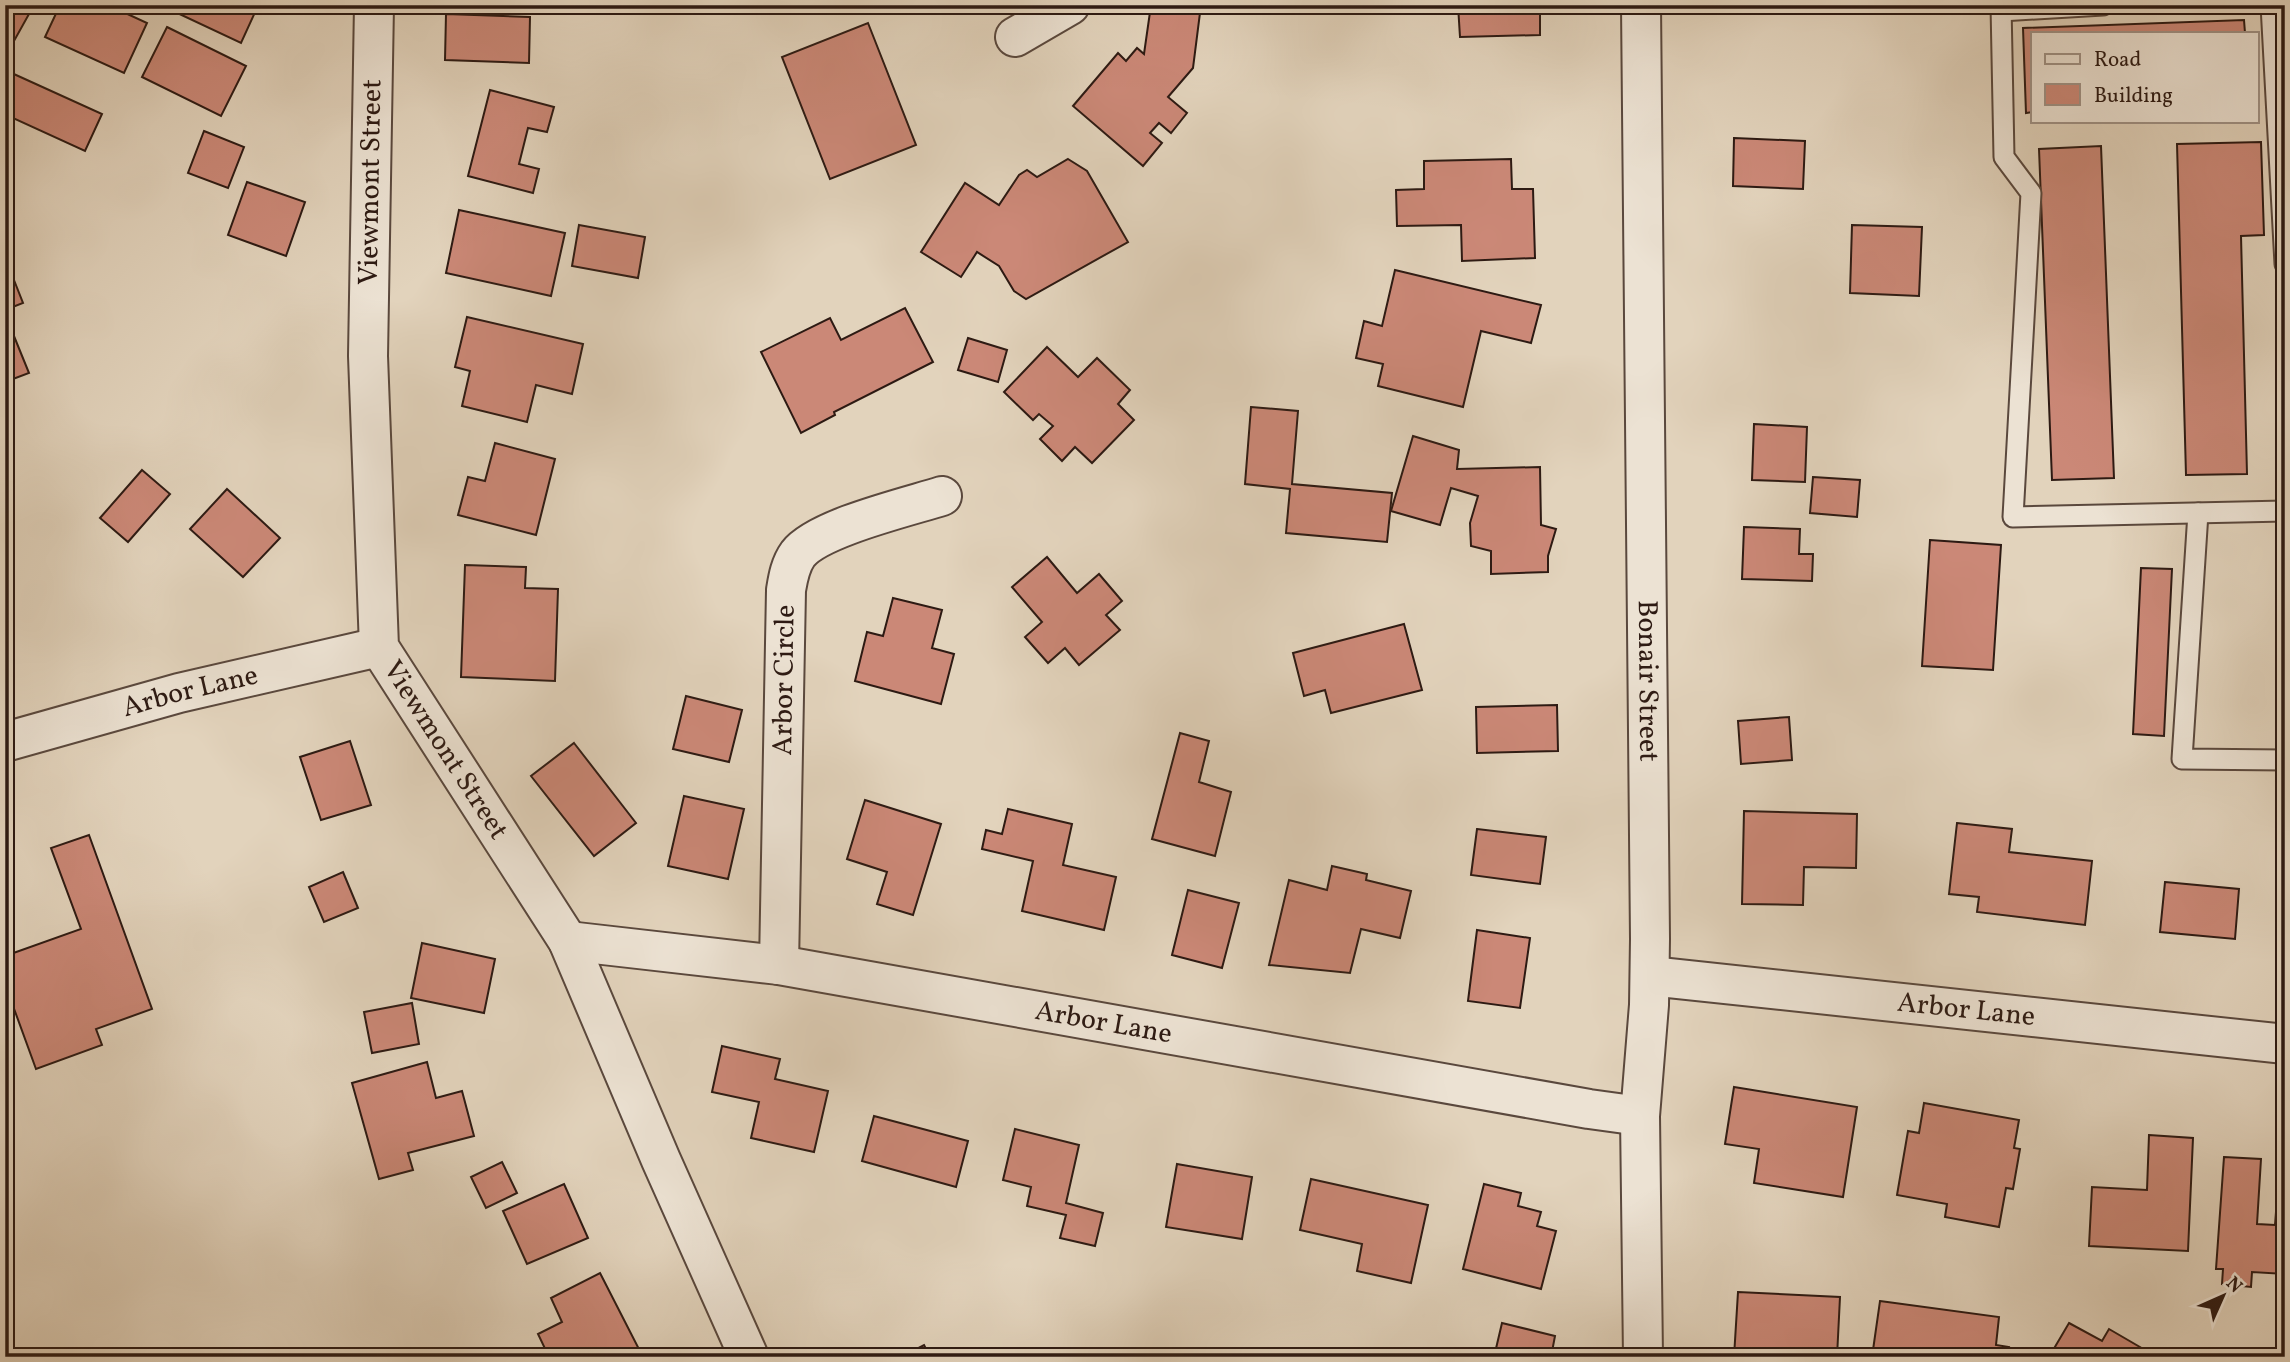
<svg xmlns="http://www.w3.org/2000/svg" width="2290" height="1362" font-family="Vollkorn,serif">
<rect width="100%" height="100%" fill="#e2d3bc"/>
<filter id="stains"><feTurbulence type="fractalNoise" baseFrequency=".00286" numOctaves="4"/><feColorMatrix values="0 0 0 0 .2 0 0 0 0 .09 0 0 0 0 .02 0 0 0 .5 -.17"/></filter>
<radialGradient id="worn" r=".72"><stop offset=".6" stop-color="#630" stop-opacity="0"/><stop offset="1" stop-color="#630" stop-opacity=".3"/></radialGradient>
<g fill="#cb8877" stroke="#2d1a13" stroke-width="2">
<polygon points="5,5 34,5 14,41 5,36"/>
<polygon points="60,5 108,5 147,23 124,73 45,37"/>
<polygon points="176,5 252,5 257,8 241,43 173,11"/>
<polygon points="1151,5 1201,5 1193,68 1168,97 1187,113 1171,133 1159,123 1150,133 1162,143 1143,166 1073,106 1118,53 1126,61 1137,48 1144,54"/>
<polygon points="1458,5 1540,5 1540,35 1460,37"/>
<polygon points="446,14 530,17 529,63 445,60"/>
<polygon points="2244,20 2245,33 2033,33 2033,112 2026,113 2023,28"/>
<polygon points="868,23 916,145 830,179 782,57"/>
<polygon points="167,27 246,66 221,116 142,77"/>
<polygon points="5,70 102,114 85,151 11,117 5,131"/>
<polygon points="490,90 554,107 547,132 528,128 519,164 539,169 533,193 468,176"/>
<polygon points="204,131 244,147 228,188 188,173"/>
<polygon points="1734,138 1805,141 1803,189 1733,186"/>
<polygon points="2261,142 2264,235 2241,236 2247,474 2186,475 2177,144"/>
<polygon points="2101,146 2114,478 2052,480 2039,149"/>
<polygon points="1068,159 1087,171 1128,242 1026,299 1014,291 999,266 977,252 961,277 921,252 965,183 999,205 1019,175 1027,170 1037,177"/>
<polygon points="1511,159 1512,189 1533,189 1535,258 1462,261 1461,225 1397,226 1396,190 1424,189 1424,161"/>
<polygon points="247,182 305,202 286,256 228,235"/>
<polygon points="459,210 565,233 551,296 446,273"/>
<polygon points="579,225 645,237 638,278 572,266"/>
<polygon points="1852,225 1922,227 1919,296 1850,293"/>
<polygon points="1395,270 1541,305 1531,343 1481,331 1463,407 1378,386 1383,364 1356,358 1364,321 1382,326"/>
<polygon points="12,275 23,303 5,310 5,278"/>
<polygon points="905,308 933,362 834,412 835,415 801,433 761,352 830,318 841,340"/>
<polygon points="5,314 29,373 5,382"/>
<polygon points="467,317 583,344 572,394 536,385 527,422 462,406 470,371 455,367"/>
<polygon points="968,338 1007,350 998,382 958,370"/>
<polygon points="1047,347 1078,377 1097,358 1130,390 1118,404 1134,420 1092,463 1075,447 1062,461 1040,439 1053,426 1039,414 1033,420 1004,392"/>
<polygon points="1251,407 1298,411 1292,484 1392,493 1387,542 1286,533 1290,489 1245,484"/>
<polygon points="1754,424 1807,427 1805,482 1752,480"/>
<polygon points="1413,436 1459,450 1457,469 1540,467 1541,525 1556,529 1548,556 1548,572 1491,574 1491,551 1471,546 1470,523 1478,496 1451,488 1440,525 1391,511"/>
<polygon points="495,443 555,459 536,535 458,515 468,477 485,481"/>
<polygon points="142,470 170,494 128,542 100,518"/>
<polygon points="1813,477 1860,480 1857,517 1810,513"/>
<polygon points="227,489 280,538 243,577 190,529"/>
<polygon points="1744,527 1800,529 1799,554 1813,554 1812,581 1742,579"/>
<polygon points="1930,540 2001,545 1993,670 1922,666"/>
<polygon points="1047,557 1077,593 1099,574 1122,601 1106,615 1120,630 1079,665 1065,648 1048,663 1025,637 1042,622 1012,587"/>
<polygon points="465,565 526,567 525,588 558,589 555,681 461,677"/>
<polygon points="2141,568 2172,569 2164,736 2133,734"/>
<polygon points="893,598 942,610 932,648 954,654 941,704 855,681 867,632 883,636"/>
<polygon points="1404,624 1422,690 1331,713 1325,690 1304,696 1293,653"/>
<polygon points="686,696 742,710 729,762 673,749"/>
<polygon points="1557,705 1558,751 1477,753 1476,707"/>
<polygon points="1789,717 1792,760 1741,764 1738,721"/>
<polygon points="1180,733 1209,741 1199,782 1231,792 1215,856 1152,839"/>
<polygon points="350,741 371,805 321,820 300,757"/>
<polygon points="574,743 636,823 594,856 531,776"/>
<polygon points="684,796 744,809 728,879 668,866"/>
<polygon points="865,800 941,824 913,915 877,904 887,872 847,859"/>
<polygon points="1008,809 1072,824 1063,865 1116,877 1104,930 1022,911 1033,861 982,849 986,830 1002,834"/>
<polygon points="1744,811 1857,814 1856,868 1804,867 1803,905 1742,904"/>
<polygon points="1957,823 2012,829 2009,852 2092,861 2085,925 1977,912 1979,897 1949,894"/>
<polygon points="1477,829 1546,837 1540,884 1471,875"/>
<polygon points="89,835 152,1009 96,1029 102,1045 36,1069 5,984 5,956 81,929 51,848"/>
<polygon points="1332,866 1367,874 1366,880 1411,891 1400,938 1361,929 1350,973 1269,965 1289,880 1327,890"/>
<polygon points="343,872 358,908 324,922 309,887"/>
<polygon points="2165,882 2239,889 2235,939 2160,932"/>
<polygon points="1188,890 1239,903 1222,968 1172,955"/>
<polygon points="1477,930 1530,938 1520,1008 1468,1001"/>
<polygon points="422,943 495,959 484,1013 411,998"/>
<polygon points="412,1003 419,1044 372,1053 364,1012"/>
<polygon points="722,1046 780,1059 775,1079 828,1091 814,1152 751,1138 759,1102 712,1092"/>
<polygon points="427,1062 436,1098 462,1091 474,1136 408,1153 413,1170 379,1179 352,1083"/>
<polygon points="1734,1087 1857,1107 1843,1197 1754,1183 1759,1149 1725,1144"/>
<polygon points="1924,1103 2019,1120 2014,1148 2020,1149 2013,1189 2006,1188 1999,1227 1945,1217 1947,1204 1897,1195 1908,1131 1919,1133"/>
<polygon points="874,1116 968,1141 956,1187 862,1161"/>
<polygon points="1015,1129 1079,1145 1066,1203 1103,1213 1095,1246 1060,1238 1066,1215 1027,1206 1031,1187 1003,1180"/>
<polygon points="2149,1135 2193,1138 2188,1251 2089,1246 2092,1187 2147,1190"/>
<polygon points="2224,1157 2261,1159 2257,1224 2275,1225 2280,1160 2285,1161 2285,1274 2252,1272 2251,1287 2222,1284 2223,1269 2216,1269"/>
<polygon points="502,1162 517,1193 486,1208 471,1177"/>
<polygon points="1177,1164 1252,1177 1242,1239 1166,1227"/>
<polygon points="1311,1179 1428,1205 1411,1283 1357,1271 1362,1244 1300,1230"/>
<polygon points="564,1184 588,1238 527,1264 503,1211"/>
<polygon points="1484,1184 1521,1193 1518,1206 1541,1212 1537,1226 1556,1231 1541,1289 1463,1269"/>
<polygon points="600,1273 643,1357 549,1357 538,1334 562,1322 551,1298"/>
<polygon points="1738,1292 1840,1297 1837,1357 1734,1357"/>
<polygon points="1880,1301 1999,1317 1996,1345 2009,1347 2007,1357 1872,1357"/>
<polygon points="1502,1323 1555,1336 1551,1357 1494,1357"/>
<polygon points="2069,1323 2102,1341 2109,1329 2157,1357 2049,1357"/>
<polygon points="924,1345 930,1357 901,1357"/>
</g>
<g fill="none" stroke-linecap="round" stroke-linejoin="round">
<g stroke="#5a483d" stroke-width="23">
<g id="lane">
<polyline points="2001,5 2004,157 2031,193 2013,517 2285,511"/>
<polyline points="2271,5 2285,264"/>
<polyline points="2001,11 2103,5"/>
<polyline points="2198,513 2182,759 2285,760"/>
</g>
</g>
<g stroke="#5a483d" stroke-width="42">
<g id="street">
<path id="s1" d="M374 5 368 356 379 647 568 941 661 1160 749 1357"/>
<path id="s2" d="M1641 5 1650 939 1649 1005 1640 1116 1643 1357"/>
<polyline points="1015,37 1070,5"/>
<path id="s3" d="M5 742 179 693 379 647"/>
<path id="s4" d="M568 941 779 965 1589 1109 1640 1116"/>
<path id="s5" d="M779 965 786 590C788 578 790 565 798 554 818 528 907 507 942 496"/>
<path id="s6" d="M1650 976 2285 1044"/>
</g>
</g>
<use href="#lane" stroke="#ece2d3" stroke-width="19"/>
<use href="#street" stroke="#ece2d3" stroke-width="38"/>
</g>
<g text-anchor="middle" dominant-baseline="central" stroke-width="5" stroke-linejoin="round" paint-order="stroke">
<g font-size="28" fill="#2d1a13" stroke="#ece2d3">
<text transform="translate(371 182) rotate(-89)">Viewmont Street</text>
<text stroke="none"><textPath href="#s5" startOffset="285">Arbor Circle</textPath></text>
<text stroke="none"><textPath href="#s2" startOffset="676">Bonair Street</textPath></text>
<text stroke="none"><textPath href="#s3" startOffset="192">Arbor Lane</textPath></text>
<text stroke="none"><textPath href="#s1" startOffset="765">Viewmont Street</textPath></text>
<text stroke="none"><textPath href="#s6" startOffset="318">Arbor Lane</textPath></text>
<text stroke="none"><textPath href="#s4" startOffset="542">Arbor Lane</textPath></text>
</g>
</g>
<rect width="2290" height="1362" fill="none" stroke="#e2d3bc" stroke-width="28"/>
<rect x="7" y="7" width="2276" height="1348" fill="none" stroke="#2d1a13" stroke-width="3.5"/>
<rect x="14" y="14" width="2262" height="1334" fill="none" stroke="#2d1a13" stroke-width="2"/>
<rect x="2031" y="32" width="228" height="91" fill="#ece2d3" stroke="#a09286" stroke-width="2"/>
<rect x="2045" y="54" width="35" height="10" fill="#ece2d3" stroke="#a09286" stroke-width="2"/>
<text x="2094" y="66" font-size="21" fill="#2d1a13">Road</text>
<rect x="2045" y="84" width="35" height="21" fill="#cb8877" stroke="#a09286" stroke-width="2"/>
<text x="2094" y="102" font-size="21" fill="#2d1a13">Building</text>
<g transform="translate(2223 1296) rotate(45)" stroke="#ece2d3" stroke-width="5" paint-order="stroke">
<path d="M0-5L12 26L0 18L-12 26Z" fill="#2d1a13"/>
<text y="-10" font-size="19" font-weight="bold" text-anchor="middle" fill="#2d1a13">N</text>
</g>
<rect width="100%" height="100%" filter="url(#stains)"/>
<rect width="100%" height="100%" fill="url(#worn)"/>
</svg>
